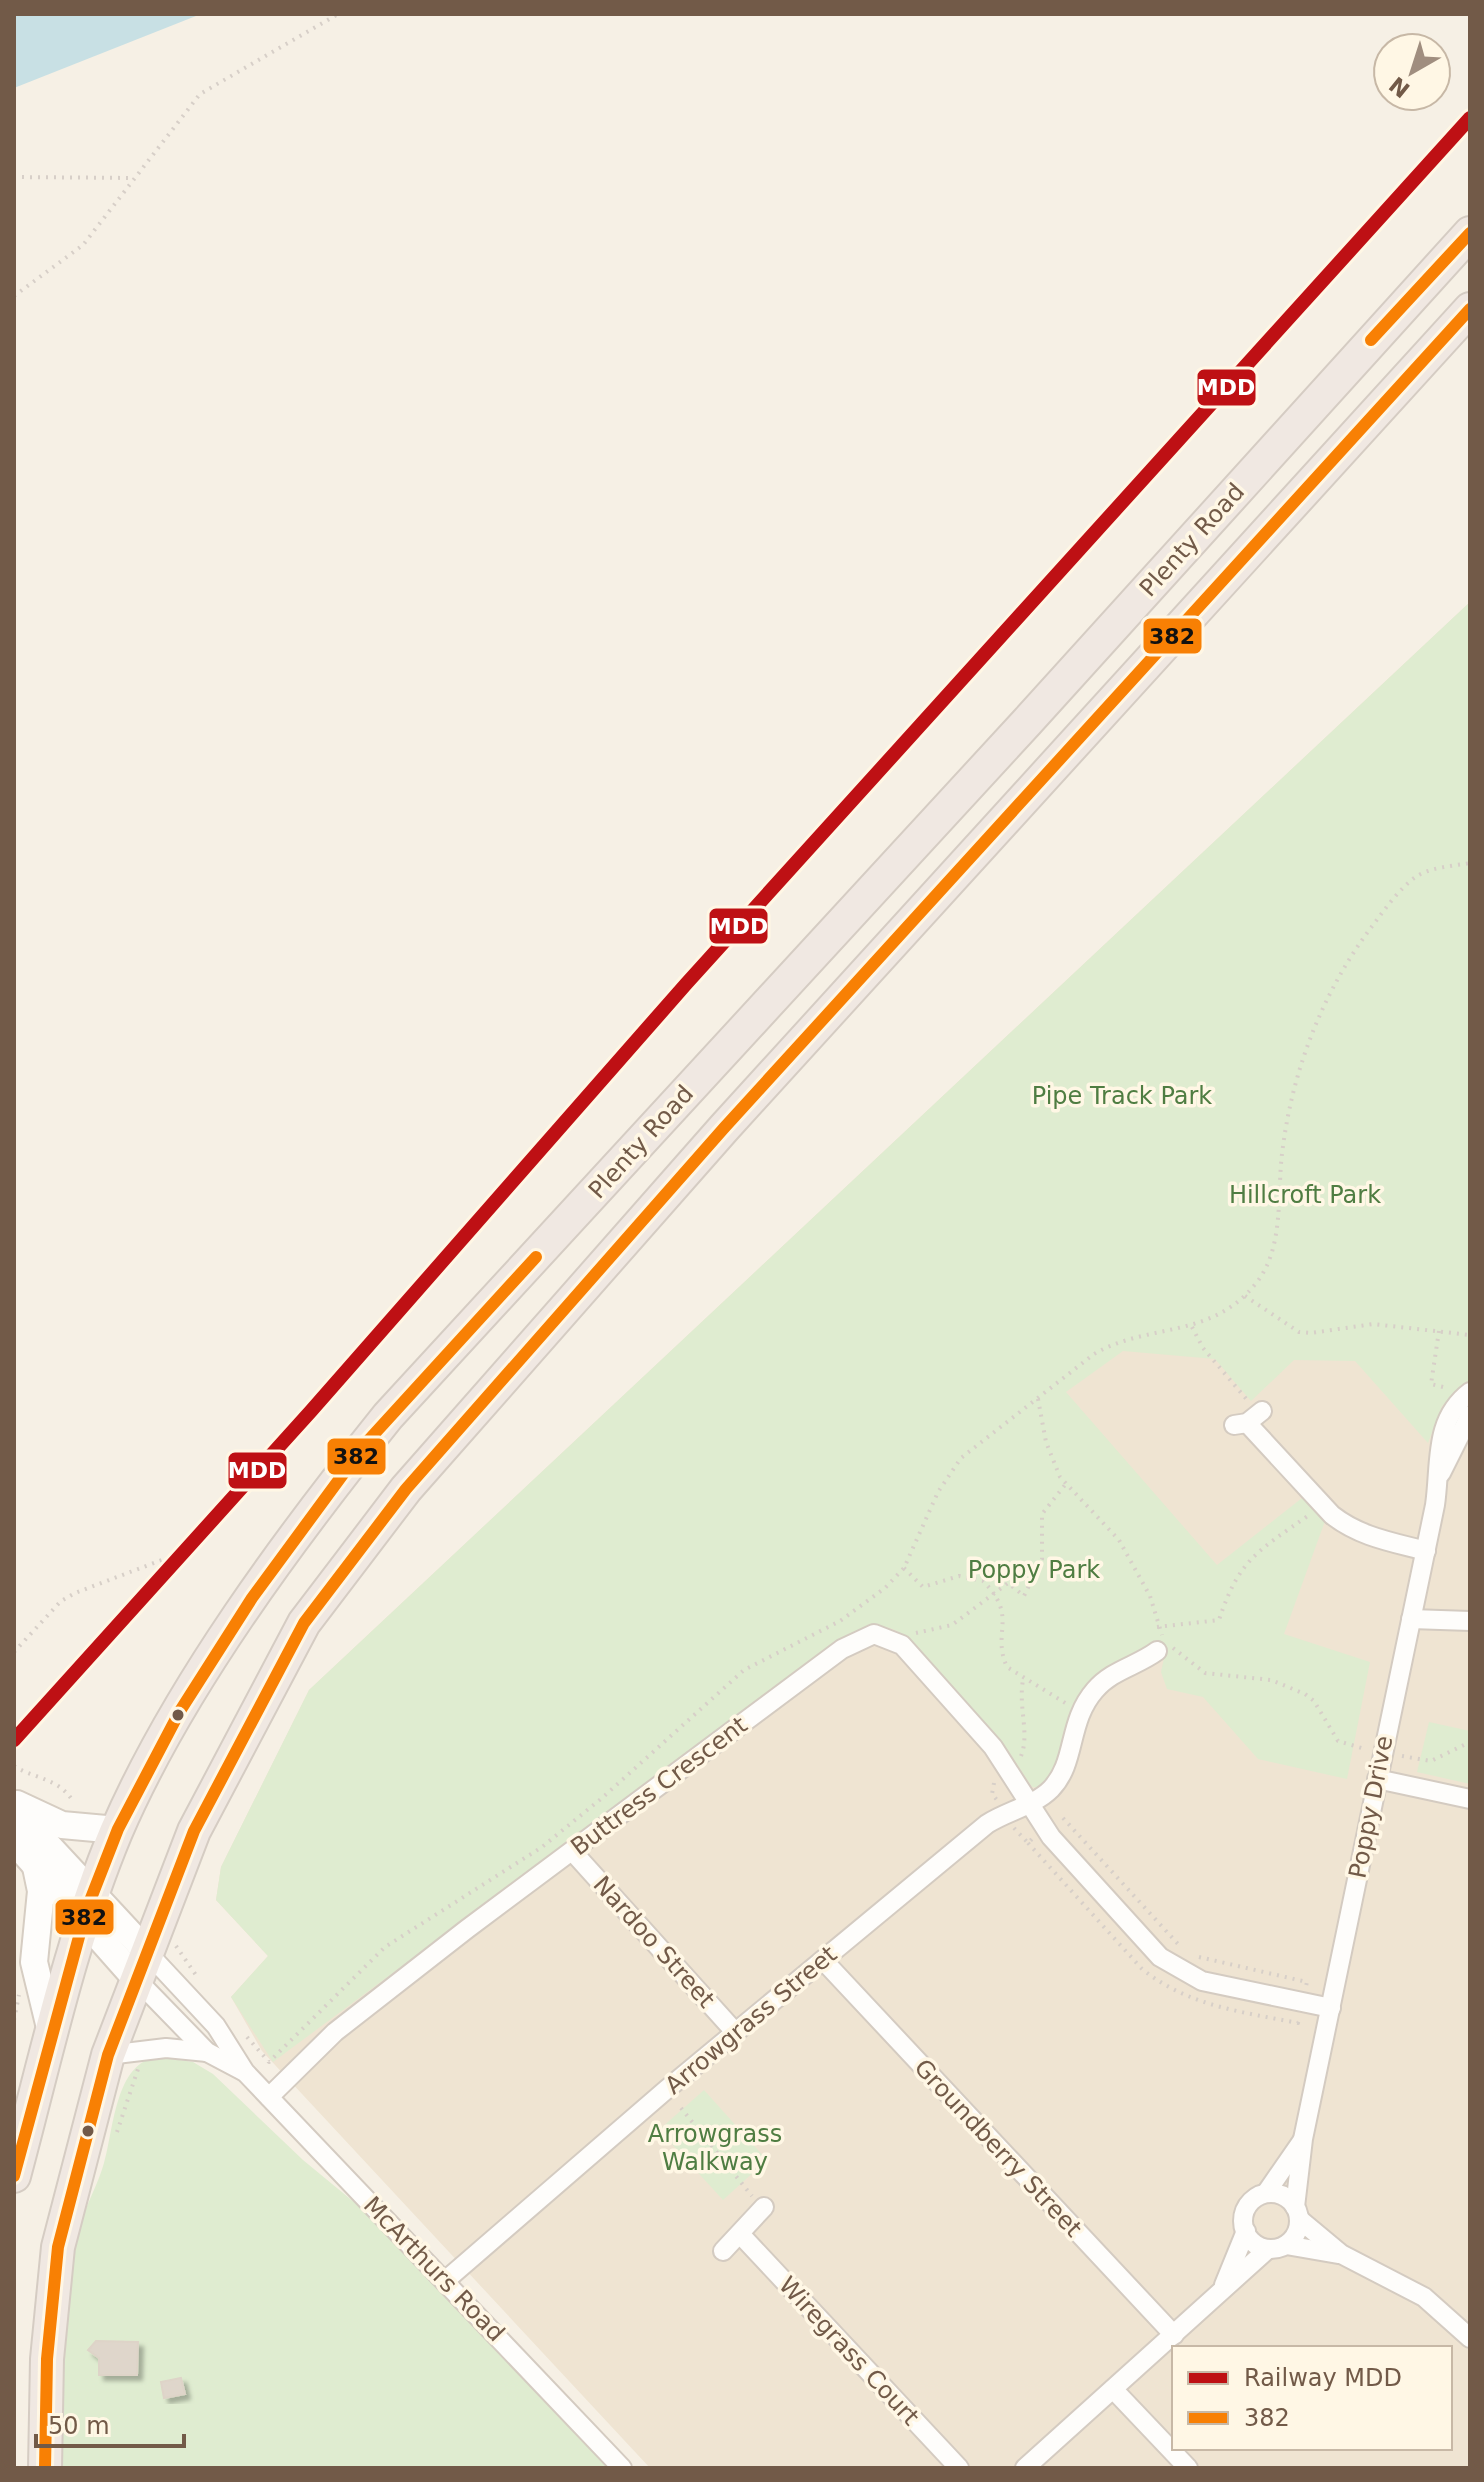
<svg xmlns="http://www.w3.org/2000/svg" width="1484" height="2482" font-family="'DejaVu Sans',sans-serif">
<defs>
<filter id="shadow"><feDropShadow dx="5" dy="5" stdDeviation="2" flood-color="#0004"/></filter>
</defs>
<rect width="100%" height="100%" fill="#f6f0e5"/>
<path fill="#efe4d2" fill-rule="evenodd" d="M1470 602V2468H650L262 2051 231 1997 268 1956 216 1900 221 1867 309 1690ZM1174 2348H1450V2448H1174Z"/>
<g fill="#dfecd0">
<path d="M1470 602V1381L1442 1406 1428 1443 1355 1361 1294 1360 1251 1401 1215 1359 1123 1351 1066 1392 1217 1565 1302 1498 1325 1521 1284 1634 1370 1662 1347 1779 1258 1759 1203 1697 1167 1689 1161 1672 1164 1658 1152 1645C1118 1667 1080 1678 1067 1721 1058 1753 1065 1761 1040 1788L1032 1787 1007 1749 906 1637C884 1621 867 1624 845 1637L273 2062 231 1997 268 1956 216 1900 221 1867 309 1690Z"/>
<polygon points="1429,1722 1470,1731 1470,1784 1417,1772"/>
<path d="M158 2057 193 2062 213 2074 303 2160 377 2221 611 2468H52C60 2388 62 2304 80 2226 86 2204 98 2185 104 2163 114 2129 115 2062 158 2057Z"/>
<polygon points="704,2090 767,2160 723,2200 659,2130"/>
</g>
<polygon fill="#c8e0e4" points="14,14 201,14 14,88"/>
<g fill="#dfd6cb" stroke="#ded4c8" stroke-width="2" filter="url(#shadow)">
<polygon points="96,2341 138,2342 137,2375 99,2375 99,2358 88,2350"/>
<polygon points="181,2378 185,2394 164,2398 161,2382"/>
</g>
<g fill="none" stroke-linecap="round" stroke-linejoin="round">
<g stroke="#d4cbc1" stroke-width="22">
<g id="street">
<path d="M1247 1423 1332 1515C1360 1537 1392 1542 1426 1551"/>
<polyline points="1234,1425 1247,1423 1262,1411"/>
<polyline points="1441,1473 1470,1415"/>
<polyline points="1411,1619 1470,1621"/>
<polyline points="1377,1779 1470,1799"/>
<polyline points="573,1852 736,2033"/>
<polyline points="146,1951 216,2026 245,2072 622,2468"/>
<polyline points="823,1960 1174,2335"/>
<polyline points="137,1980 207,2052 243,2071"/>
<polyline points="108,2055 166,2048 207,2052"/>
<polyline points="269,2097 335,2032 467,1929 842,1649 874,1634 902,1645 993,1747 1051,1837 1160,1957 1202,1981 1331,2008"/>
<polyline points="1266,2193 1302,2141"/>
<circle cx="1271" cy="2221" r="28"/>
<path d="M1295 2207 1303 2139 1435 1505C1441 1464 1433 1420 1470 1392"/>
<polyline points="1299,2219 1341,2254 1424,2297 1470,2338"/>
<polyline points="740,2234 959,2468"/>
<polyline points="1286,2245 1338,2254"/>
<polyline points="723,2251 764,2207"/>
<path d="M446 2280 667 2089 987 1824C1007 1811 1034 1806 1051 1789 1077 1762 1067 1722 1095 1690 1112 1670 1137 1666 1157 1651"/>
<polyline points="1224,2285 1246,2231"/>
<polyline points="1113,2389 1188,2468"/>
<polyline points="1025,2468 1268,2249"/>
</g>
</g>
<g stroke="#d6cdc2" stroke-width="30">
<g id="secondary">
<polyline points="17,1804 62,1825 117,1830"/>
<polyline points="14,1809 146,1951"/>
<polyline points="14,1841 137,1980"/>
<polyline points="36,1867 41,1891 34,1962 51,2032"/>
</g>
</g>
<g stroke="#d5ccc3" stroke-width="36">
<g id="highway">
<path d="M14 2176C45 2061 70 1942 116 1832 178 1688 290 1538 388 1416L1027 722 1470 233"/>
<polyline points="45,2468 47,2359 58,2247 108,2055 194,1831 304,1623 406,1489 724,1128 1470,309"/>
</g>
</g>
<g stroke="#d7cfc8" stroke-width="4" stroke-dasharray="2 6" stroke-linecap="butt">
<polyline points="14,177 134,178"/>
<polyline points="14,296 83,245 200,94 338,14"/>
<polyline points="1245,1296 1299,1332 1311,1333 1373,1324 1470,1335"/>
<polyline points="1192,1327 1203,1348 1248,1401"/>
<polyline points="1439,1331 1431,1384 1447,1388"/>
<polyline points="1038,1399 1046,1442 1060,1477 1119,1540 1150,1596 1162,1635"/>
<path d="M904 1568 923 1587 959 1576 983 1581C1019 1617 991 1632 1007 1667L1067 1704"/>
<path d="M1157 1627 1219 1620C1239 1559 1258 1551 1309 1515"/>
<polyline points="916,1633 952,1625 1008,1583 1024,1596 1042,1559 1042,1514 1065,1485"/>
<polyline points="1173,1648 1205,1673 1271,1680 1305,1694 1314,1701 1338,1741 1365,1749"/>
<polyline points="14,1652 61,1601 75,1593 175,1555"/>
<path d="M1021 1756C1030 1734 1018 1707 1023 1680"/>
<polyline points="1402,1756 1431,1761 1470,1742"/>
<path d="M14 1766C37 1780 60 1778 74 1803"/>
<polyline points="994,1783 992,1794 997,1800"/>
<polyline points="1063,1818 1178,1944"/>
<polyline points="1014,1828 1028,1843 1033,1838"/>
<path d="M1028 1843 1142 1969C1188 2006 1242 2012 1298 2023L1299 2018"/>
<polyline points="176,1946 198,1978"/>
<polyline points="1199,1957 1307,1982 1306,1986"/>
<polyline points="14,2020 19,1995"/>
<path d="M247 2037 269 2062 385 1947 542 1847 602 1798 744 1670 840 1621 885 1588 904 1568 938 1492 961 1458 1094 1354C1149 1322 1212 1340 1257 1282 1284 1247 1277 1196 1282 1154 1292 1069 1324 988 1376 921 1388 905 1401 887 1417 876 1432 867 1453 866 1470 863"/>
<polyline points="681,2108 752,2196"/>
<polyline points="117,2132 138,2069"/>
</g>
<use href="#street" stroke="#fefdfb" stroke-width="18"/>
<use href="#secondary" stroke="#fefdfb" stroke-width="26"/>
<use href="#highway" stroke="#f0e8e2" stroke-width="32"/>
<g stroke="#fff7e5" stroke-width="18">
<g id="bus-1">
<polyline points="1371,340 1470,233"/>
<polyline points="14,2176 86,1911 118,1829 180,1711 252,1598 366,1443 536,1257"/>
<polyline points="45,2468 47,2359 58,2247 108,2055 194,1831 304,1623 406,1489 724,1128 1470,309"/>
</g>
</g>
<use href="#bus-1" stroke="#f88004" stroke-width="12"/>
<g stroke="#fff7e5" stroke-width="20">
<polyline id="rail-1" points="14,1740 311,1411 686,984 1470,118"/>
</g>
<use href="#rail-1" stroke="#be1014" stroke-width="14"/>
</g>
<g fill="#725a48" stroke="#fff7e5" stroke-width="3">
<circle cx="178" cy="1715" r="7"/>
<circle cx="88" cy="2131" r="7"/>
</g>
<g text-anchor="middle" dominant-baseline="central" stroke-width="7" stroke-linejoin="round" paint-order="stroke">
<g font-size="24" fill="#725a48" stroke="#fff7e5">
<text transform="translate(1192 540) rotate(-48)">Plenty Road</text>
<text transform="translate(641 1142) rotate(-48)">Plenty Road</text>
<text transform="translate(659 1786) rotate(-37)">Buttress Crescent</text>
<text transform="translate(1371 1807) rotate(-79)">Poppy Drive</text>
<text transform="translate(654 1942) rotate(48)">Nardoo Street</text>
<text transform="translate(751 2020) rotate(-40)">Arrowgrass Street</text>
<text transform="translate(998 2148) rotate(47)">Groundberry Street</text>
<text transform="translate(434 2269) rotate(46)">McArthurs Road</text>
<text transform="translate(849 2351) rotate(47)">Wiregrass Court</text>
</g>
<g font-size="24" fill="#4f7d42" stroke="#fff7e5">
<text x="1122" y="1096">Pipe Track Park</text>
<text x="1305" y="1195">Hillcroft Park</text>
<text x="1034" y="1570">Poppy Park</text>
<text x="715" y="2134">Arrowgrass<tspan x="715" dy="28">Walkway</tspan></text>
</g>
</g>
<g stroke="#fff7e5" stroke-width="3">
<rect x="1196" y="368" width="61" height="39" rx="8" fill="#be1014"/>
<rect x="1142" y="617" width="61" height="38" rx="8" fill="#f88004"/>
<rect x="708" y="907" width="61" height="38" rx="8" fill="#be1014"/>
<rect x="326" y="1437" width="61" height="39" rx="8" fill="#f88004"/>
<rect x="227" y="1451" width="61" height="39" rx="8" fill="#be1014"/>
<rect x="54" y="1898" width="61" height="38" rx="8" fill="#f88004"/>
</g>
<g font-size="22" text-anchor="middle" font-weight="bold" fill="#fff">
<text x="1226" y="395">MDD</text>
<text x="739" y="934">MDD</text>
<text x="257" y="1478">MDD</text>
</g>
<g font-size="22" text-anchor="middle" font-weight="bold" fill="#111">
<text x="1172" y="644">382</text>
<text x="356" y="1464">382</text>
<text x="84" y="1925">382</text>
</g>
<rect width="1484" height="2482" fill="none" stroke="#725a48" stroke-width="32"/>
<rect x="1172" y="2346" width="280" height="104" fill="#fff7e5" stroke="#c7b8a6" stroke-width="2"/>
<rect x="1188" y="2372" width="40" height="12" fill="#be1014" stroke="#c7b8a6" stroke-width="2"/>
<text x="1244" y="2386" font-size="24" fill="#725a48">Railway MDD</text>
<rect x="1188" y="2412" width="40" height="12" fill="#f88004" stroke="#c7b8a6" stroke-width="2"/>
<text x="1244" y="2426" font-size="24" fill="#725a48">382</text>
<g transform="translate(1412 72) rotate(219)"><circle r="38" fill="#fff7e5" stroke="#c7b8a6" stroke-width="2"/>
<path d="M0-6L14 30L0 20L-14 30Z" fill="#a08e7f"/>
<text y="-12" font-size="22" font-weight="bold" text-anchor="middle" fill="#725a48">N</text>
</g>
<path d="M36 2434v12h148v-12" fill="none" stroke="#725a48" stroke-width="4"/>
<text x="48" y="2434" font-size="24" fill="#725a48" stroke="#fff7e5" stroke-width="6" paint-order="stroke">50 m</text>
</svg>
